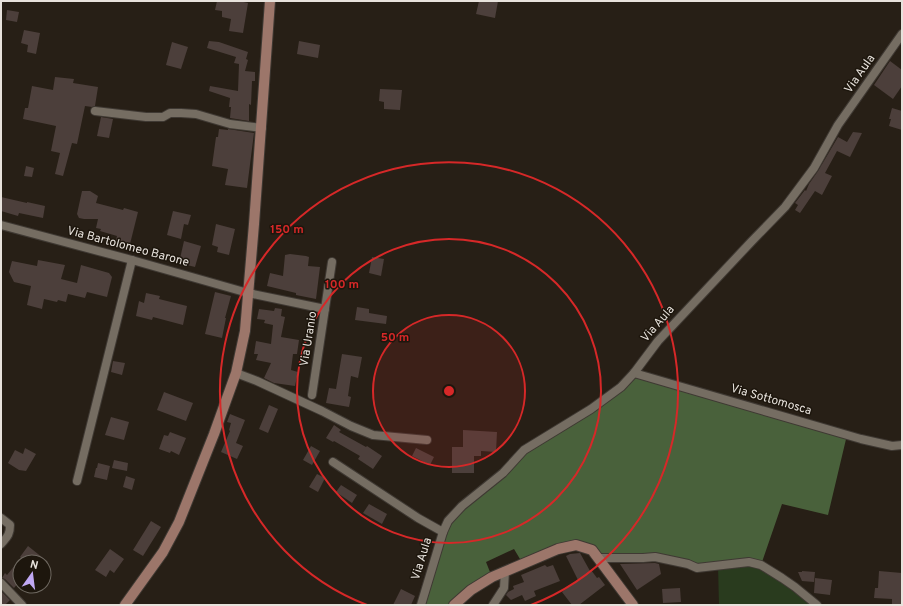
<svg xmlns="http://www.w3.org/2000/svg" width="903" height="606" font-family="Overpass,sans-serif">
<rect width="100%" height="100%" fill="#271f16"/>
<polygon fill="#293b1e" points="761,565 817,605 719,605 718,566"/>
<polygon fill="#49613b" points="634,373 847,435 828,515 782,504 761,565 697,568 673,561 598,558 576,545 523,564 514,549 486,562 492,577 455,605 421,605 448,521 524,450 591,409"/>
<g fill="#4c3f3b">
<polygon points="217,1 239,1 248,3 243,33 229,31 231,19 222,17 222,11 215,10"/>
<polygon points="479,1 498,1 495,18 476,14"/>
<polygon points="7,10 19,12 17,22 6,20"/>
<polygon points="24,30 40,33 36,54 27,52 28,45 21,43"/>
<polygon points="209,41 219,42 248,52 246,59 248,60 245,71 255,72 255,81 252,81 251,105 249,104 249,121 230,118 231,107 229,107 230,98 209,91 210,86 238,91 239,64 234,63 236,57 207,48"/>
<polygon points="299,41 320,45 318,58 297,54"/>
<polygon points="172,42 188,47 181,69 166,65"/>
<polygon points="890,61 902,70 902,86 893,99 874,85"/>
<polygon points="55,77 74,79 73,83 98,87 95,106 92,107 85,106 77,144 72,143 63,176 55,174 60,153 51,151 56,126 23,119 25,108 28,108 32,86 53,90"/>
<polygon points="380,89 402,90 400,110 384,109 384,102 379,101"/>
<polygon points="892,108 902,111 902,130 889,126 891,119 889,119"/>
<polygon points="101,117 113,119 109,138 97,136"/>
<polygon points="219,129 228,130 228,129 254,133 247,188 225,185 228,169 212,166 216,137 218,137"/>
<polygon points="853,132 862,133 850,157 837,151 825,173 832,176 822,195 815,191 800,213 795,210 798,205 795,203 805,190 806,191 809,184 818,171 838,137 847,142"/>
<polygon points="26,166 34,168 32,177 24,176"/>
<polygon points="82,191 90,191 98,196 96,203 123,210 124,208 138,212 130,244 116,240 117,236 100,231 101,229 96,228 98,219 84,219 79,218 77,214"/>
<polygon points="1,197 27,203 27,202 45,206 43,218 19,213 18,216 1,211"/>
<polygon points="173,211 191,215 188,225 184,224 181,239 167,235"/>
<polygon points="216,224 235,229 229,255 217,252 218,247 212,245"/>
<polygon points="184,241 201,246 195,267 179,263"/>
<polygon points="290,254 306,256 309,257 308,266 320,267 316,299 296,295 296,293 267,286 270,273 283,276 285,255"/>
<polygon points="372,257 384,259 381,276 369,273"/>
<polygon points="38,260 65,265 61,279 77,283 81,265 109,273 112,277 107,297 87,292 85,298 68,294 66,302 58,300 57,302 44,299 42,309 27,305 31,286 14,282 9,272 12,261 37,266"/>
<polygon points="215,292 231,296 225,318 226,318 222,338 205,334"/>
<polygon points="146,293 160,296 159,299 187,306 183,325 153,317 152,320 136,316 139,301 144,303"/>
<polygon points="357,307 369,309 369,313 387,316 386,324 355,320"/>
<polygon points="275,308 282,309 281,316 285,317 281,337 299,340 297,354 293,354 291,370 298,372 295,386 274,383 264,378 271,363 256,360 258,354 254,354 256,341 271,344 273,325 264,323 265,320 257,319 259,309 274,311"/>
<polygon points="342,354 362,357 358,378 351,376 348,396 351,397 349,407 326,403 329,388 336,389"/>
<polygon points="113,361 125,363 122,375 111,372"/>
<polygon points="164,392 193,403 186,421 157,410"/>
<polygon points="269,405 278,409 268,433 259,429"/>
<polygon points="230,414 245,420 236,443 243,446 237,459 221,452 230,431 229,430 231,423 227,422"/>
<polygon points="111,417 129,422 124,440 105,435"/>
<polygon points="334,425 341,430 339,432 366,447 367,446 382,456 373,469 358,459 360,456 334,441 333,442 326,438"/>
<polygon points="463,430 497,432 496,452 481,451 481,456 474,456 474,473 452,473 452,447 463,447"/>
<polygon points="170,432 186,438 179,455 171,451 170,453 159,449 164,435 168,436"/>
<polygon points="311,446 320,451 312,465 303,460"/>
<polygon points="25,448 36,454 26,471 19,470 8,463 15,450 23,454"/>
<polygon points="416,448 434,457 430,465 412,456"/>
<polygon points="114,460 128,463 127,471 112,468"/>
<polygon points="98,463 110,466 107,480 94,477 96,468 97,468"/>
<polygon points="317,474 325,478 318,492 309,487"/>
<polygon points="126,476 135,479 132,490 123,487"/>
<polygon points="341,485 357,495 352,503 336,492"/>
<polygon points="369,504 387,514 382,524 363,513"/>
<polygon points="151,521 161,527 143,556 133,550"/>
<polygon points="28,546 48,562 20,562 20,581 14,588 5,579 2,578 5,573 7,575 21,558 20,557"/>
<polygon points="110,549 124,559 114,573 110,570 106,577 95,570"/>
<polygon points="580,553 590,571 591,570 597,578 599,577 605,585 579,605 572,605 562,592 578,580 566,556 570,554"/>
<polygon points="655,563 659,564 661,574 637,590 620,564"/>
<polygon points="545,565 547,567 553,565 560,581 534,591 536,596 525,601 522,595 511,600 506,595 508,592 514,589 513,586 524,582 521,575"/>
<polygon points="802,571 815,572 814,582 802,581 798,572 802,572"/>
<polygon points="879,571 902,573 902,605 892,605 892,599 874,598 875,588 878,588"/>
<polygon points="815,578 832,580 830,595 814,593"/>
<polygon points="680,588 681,602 663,603 662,589"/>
<polygon points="401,589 415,596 411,605 393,605"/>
<polygon points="1,591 10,600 5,605 1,605"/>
</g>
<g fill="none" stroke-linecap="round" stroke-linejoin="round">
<g stroke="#3f3933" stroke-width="10">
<g id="minor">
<polyline points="95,111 146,117 163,117 170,113 181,113 196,114 230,124 262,128"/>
<polyline points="1,225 132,260 248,293 325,309"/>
<polyline points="236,373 257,381 322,411 351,426 373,435 427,440"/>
<polyline points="634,373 861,439 892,446 902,445"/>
<polyline points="312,395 332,262"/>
<polyline points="333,462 418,518 443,532"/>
<polyline points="77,481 132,260"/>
<path d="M1 518 10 525C10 535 7 537 1 544"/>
<polyline points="598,558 643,558 655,557 688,564 697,568 749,562 761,565 782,578 795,587 817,605"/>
<polyline points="1,583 22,605"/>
<polyline points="421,605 443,532 448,521 462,506 503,473 524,450 591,409 621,387 634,373 658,341 751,242 785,207 814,168 838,125 902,34"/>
<polyline points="493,605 504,588 505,571"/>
</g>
</g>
<g stroke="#3f3933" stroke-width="12">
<g id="secondary">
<polyline points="125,605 163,552 179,522 214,434 236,373 245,331 254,224 270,1"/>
<polyline points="454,605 471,590 492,577 558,549 576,545 592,550 633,605"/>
</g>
</g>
<use href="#minor" stroke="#756d62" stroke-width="8"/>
<use href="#secondary" stroke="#9c766a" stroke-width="10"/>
</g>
<circle cx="449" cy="391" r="76" fill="#d62828" fill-opacity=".12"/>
<g fill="none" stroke="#d62828" stroke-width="2">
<circle cx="449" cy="391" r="76"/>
<circle cx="449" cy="391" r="152"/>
<path d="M367 605A229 229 0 1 1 531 605"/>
</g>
<g text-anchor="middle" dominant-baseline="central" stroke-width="3" stroke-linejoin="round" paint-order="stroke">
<g font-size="12" fill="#e7e2dc" stroke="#1d160d">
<text transform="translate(860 74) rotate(-55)">Via Aula</text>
<text transform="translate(128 247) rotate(15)">Via Bartolomeo Barone</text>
<text transform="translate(658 324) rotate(-49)">Via Aula</text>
<text transform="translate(309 339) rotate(-81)">Via Uranio</text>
<text transform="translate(771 400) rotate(16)">Via Sottomosca</text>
<text transform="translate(422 559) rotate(-73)">Via Aula</text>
</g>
</g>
<circle cx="449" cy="391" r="6" fill="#d62828" stroke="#1d160d" stroke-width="2"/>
<g font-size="12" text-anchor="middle" font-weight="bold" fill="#d62828" stroke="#1d160d" stroke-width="3" stroke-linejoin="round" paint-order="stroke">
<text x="287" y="233">150 m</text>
<text x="342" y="288">100 m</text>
<text x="395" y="341">50 m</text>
</g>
<rect width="903" height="606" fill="none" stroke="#e7e2dc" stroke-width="4"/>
<g transform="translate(32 574) rotate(14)"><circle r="19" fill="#1d160d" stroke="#6e6860"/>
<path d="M0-3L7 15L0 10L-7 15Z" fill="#c0a8f3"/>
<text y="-6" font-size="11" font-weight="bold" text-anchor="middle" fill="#e7e2dc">N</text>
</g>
</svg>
